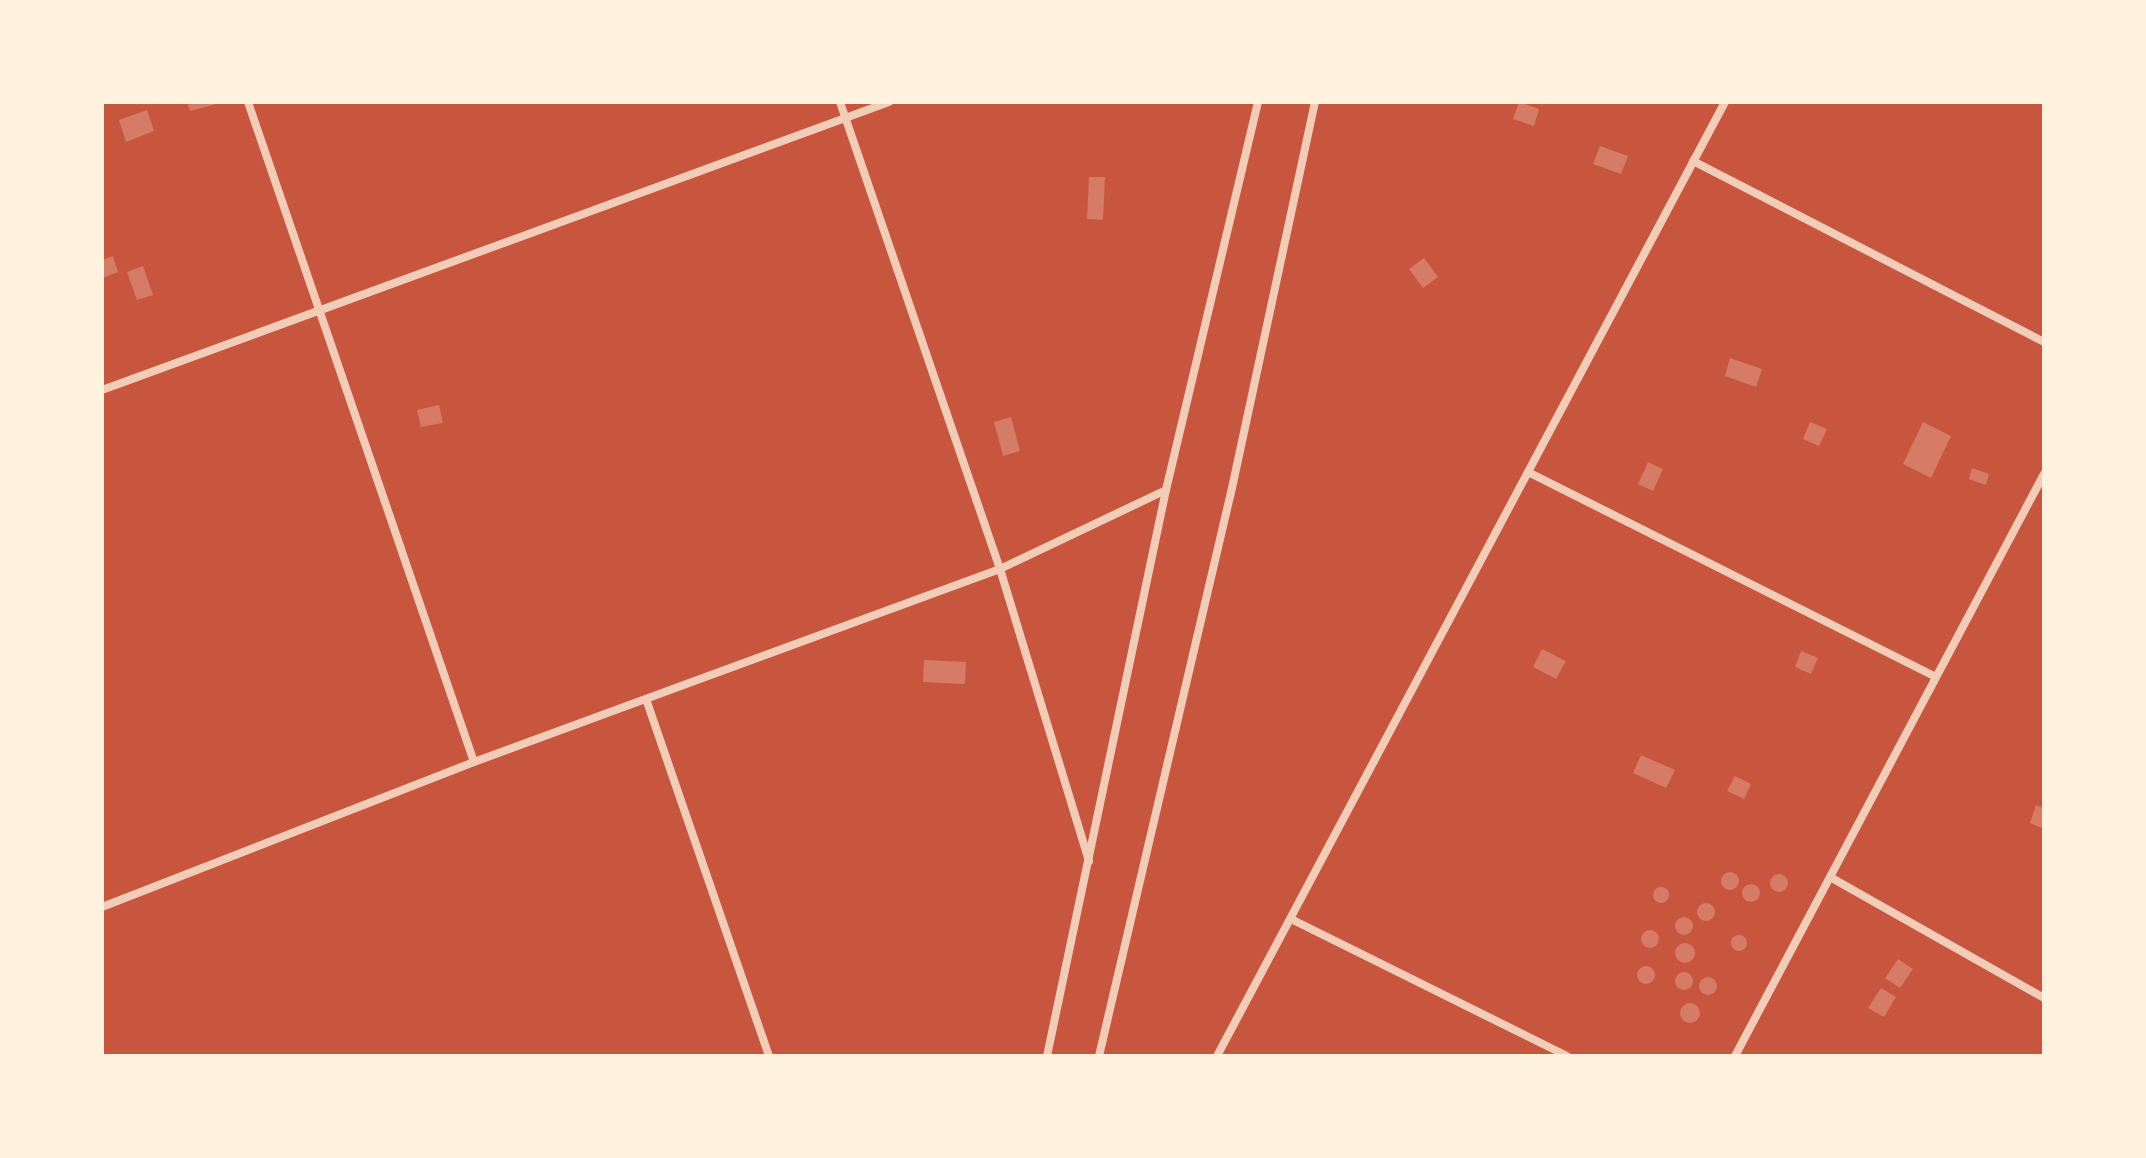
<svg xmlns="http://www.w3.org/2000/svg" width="2146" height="1158" font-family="'Open Sans',sans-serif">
<rect width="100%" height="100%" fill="#c8553d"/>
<g fill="#d67c66">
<polygon points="187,102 219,102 220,103 190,111"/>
<polygon points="1519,102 1539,109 1534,126 1513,119"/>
<polygon points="147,110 154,131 126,142 119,120"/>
<polygon points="1600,146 1628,156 1621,174 1593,164"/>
<polygon points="1089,177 1105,177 1103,220 1087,219"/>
<polygon points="113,256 118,272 102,278 102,260"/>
<polygon points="1424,258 1438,277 1423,288 1409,269"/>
<polygon points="143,266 153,295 137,300 127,272"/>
<polygon points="1730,358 1762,369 1756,387 1725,376"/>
<polygon points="439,405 443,423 421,427 417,410"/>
<polygon points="1011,417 1020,451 1003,456 994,422"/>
<polygon points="1810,422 1827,429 1819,446 1803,439"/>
<polygon points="1923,422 1951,436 1931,478 1903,464"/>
<polygon points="1648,462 1663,469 1653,491 1638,484"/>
<polygon points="1972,468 1989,474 1986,485 1969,479"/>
<polygon points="1542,649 1566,661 1556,679 1533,667"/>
<polygon points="1801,651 1818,658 1811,674 1795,667"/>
<polygon points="924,660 966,662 965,684 923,682"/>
<polygon points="1641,755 1675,770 1666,788 1633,773"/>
<polygon points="1735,776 1751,784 1744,799 1727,791"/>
<polygon points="2036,805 2044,808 2044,829 2030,823"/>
<circle cx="1730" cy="881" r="9"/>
<circle cx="1779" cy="883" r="9"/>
<circle cx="1751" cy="893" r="9"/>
<circle cx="1661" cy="895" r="8"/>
<circle cx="1706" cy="912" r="9"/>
<circle cx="1684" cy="926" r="9"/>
<circle cx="1650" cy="939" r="9"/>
<circle cx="1739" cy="943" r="8"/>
<circle cx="1685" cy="953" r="10"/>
<polygon points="1898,959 1913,969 1900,988 1885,978"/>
<circle cx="1646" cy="975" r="9"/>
<circle cx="1684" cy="981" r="9"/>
<circle cx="1708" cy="986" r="9"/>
<polygon points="1881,988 1896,997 1884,1017 1868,1008"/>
<circle cx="1690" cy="1013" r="10"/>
</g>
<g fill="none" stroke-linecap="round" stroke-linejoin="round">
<g stroke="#f1ccb7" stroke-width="8">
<polyline points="248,102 474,762"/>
<polyline points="840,102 1000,569 1089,861"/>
<polyline points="1693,161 2044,342"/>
<polyline points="102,390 889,102"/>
<polyline points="1528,472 1936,677"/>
<polyline points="646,699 769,1056"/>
<polyline points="1830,877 2044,998"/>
<polyline points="102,907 474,762 1000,569 1166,490"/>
<polyline points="1291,919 1567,1056"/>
<polyline points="1047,1056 1166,490 1258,102"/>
<polyline points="1099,1056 1232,488 1315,102"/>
<polyline points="1217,1056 1725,102"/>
<polyline points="1735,1056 2044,474"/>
</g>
</g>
<rect width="2146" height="1158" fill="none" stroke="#fff3e0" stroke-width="208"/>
</svg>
